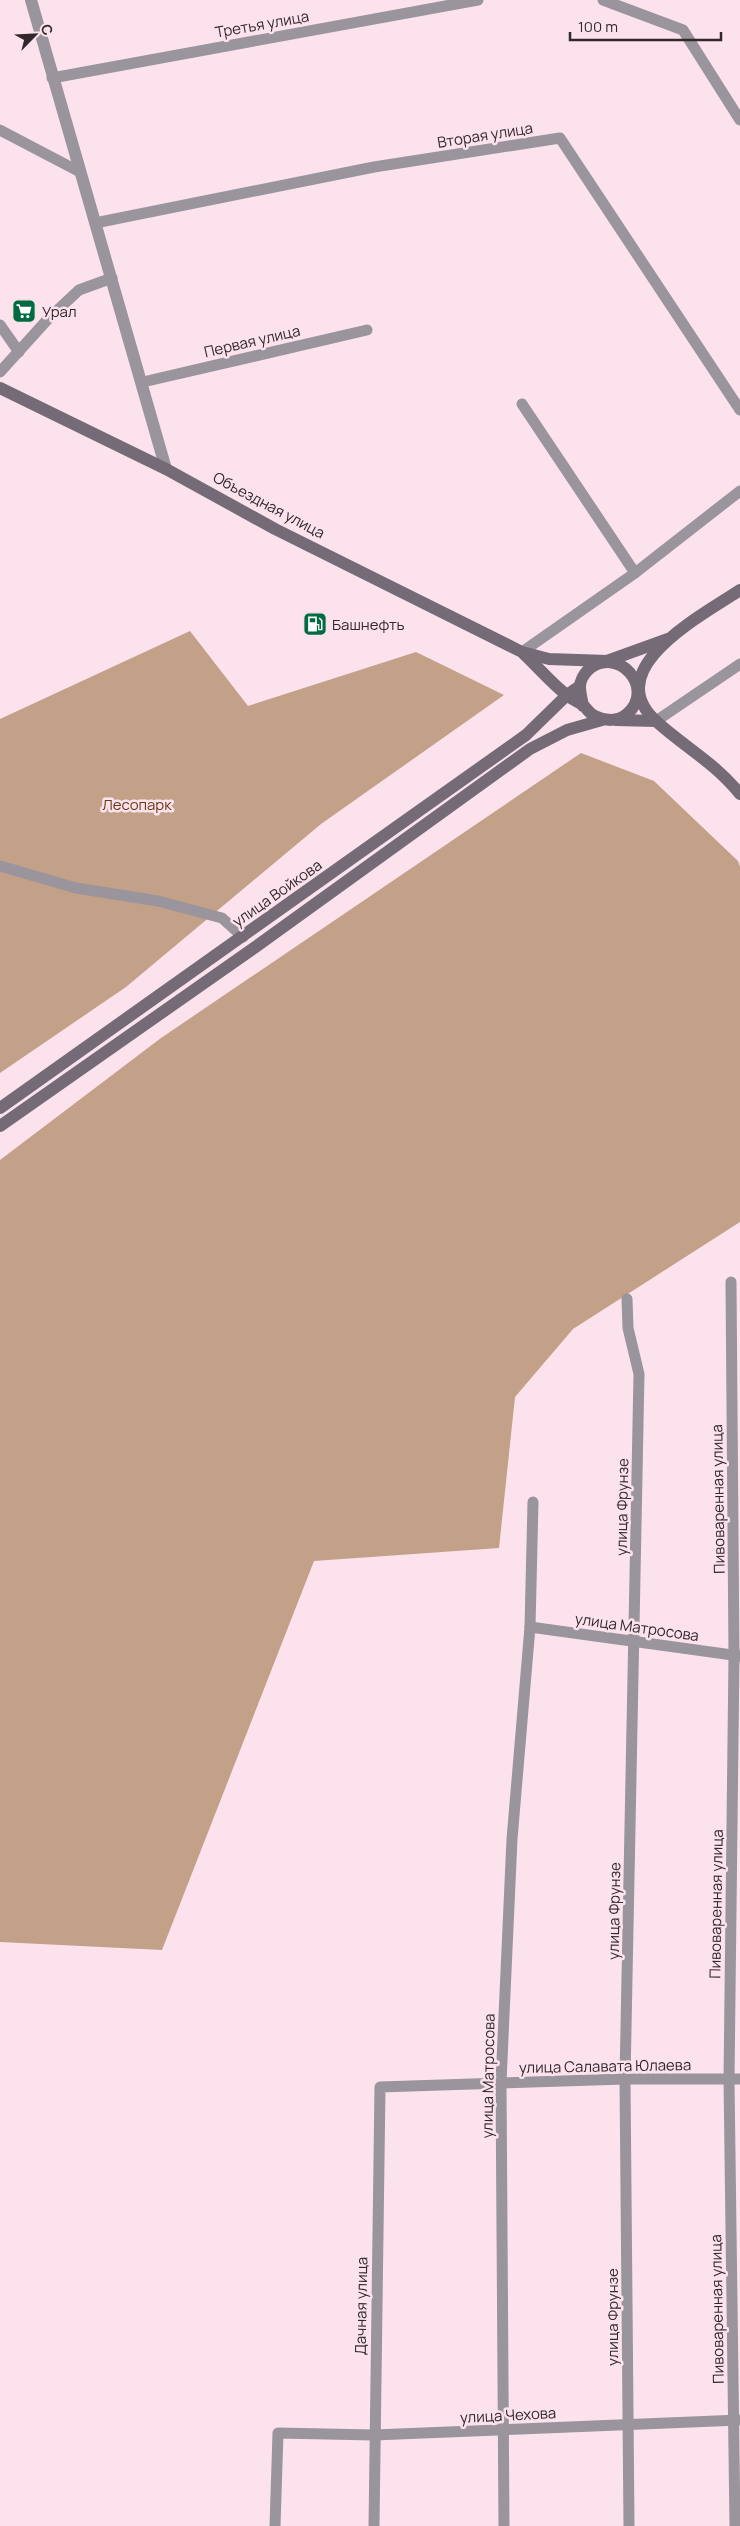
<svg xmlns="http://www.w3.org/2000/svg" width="740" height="2526" font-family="Manrope,sans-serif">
<rect width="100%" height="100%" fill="#fce2ed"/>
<g fill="#c3a188">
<polygon points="190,631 248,706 416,652 504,695 321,824 126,987 0,1073 0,719"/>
<polygon points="581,753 654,781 738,861 740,867 740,1222 573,1329 515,1397 499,1548 314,1561 162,1950 0,1942 0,1160 161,1038"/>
</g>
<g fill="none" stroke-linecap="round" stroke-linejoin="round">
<g stroke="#9a949c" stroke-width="11">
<polyline points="603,0 683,30 740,120"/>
<polyline points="52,78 478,0"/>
<polyline points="0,130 80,172"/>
<polyline points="95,223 374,167 560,138 740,410"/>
<polyline points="0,325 19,352"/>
<polyline points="0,372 48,319 79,290 112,278"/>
<polyline points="143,382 367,330"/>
<polyline points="522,404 635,573"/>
<polyline points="522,652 635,573 740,491"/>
<polyline points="656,721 740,664"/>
<polyline points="0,866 76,888 158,901 222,918 243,937"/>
<polyline points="731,1282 734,1656 729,2080 735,2526"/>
<polyline points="627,1299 628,1328 639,1374 625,2079 629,2526"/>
<polyline points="530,1627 740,1656"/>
<polyline points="275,2526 278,2433 374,2435 740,2420"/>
<polyline points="374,2526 380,2087 625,2079 740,2079"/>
<polyline points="504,2526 501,2082 512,1839 530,1627 533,1502"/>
</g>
<polyline stroke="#9a949c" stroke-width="12" points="31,0 166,469"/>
<g stroke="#746b77" stroke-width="12">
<polyline points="0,388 166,469 275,529 522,652 549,659 607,661 668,639"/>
<path d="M740 590C703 615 597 669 657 722 686 748 715 763 740 794"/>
<path d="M524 654C538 667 552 684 568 696 573 700 579 702 584 706 588 710 590 714 595 716 605 721 618 722 627 714 657 688 617 644 588 670 584 674 580 681 580 687 580 693 582 700 583 706"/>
<polyline points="616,720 656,721"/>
<polyline points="0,1108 526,735 567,695 580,686"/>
<polyline points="0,1126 254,948 530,749 567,730 602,720"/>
</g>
</g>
<defs>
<g id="supermarket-square" transform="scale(1.25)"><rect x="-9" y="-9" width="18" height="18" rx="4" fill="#006a41" stroke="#fce2ed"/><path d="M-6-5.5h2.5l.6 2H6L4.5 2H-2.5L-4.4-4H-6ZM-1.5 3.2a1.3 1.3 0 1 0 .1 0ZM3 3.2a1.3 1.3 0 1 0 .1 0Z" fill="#fff"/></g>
<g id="fuel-square" transform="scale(1.25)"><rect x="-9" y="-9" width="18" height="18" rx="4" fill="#006a41" stroke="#fce2ed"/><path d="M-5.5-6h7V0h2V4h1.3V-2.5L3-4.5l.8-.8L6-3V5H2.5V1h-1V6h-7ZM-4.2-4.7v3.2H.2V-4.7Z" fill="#fff"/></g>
</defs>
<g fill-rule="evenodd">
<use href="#supermarket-square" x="24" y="311"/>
<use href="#fuel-square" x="315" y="624"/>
</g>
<g text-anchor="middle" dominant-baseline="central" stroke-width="5" stroke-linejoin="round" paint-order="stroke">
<g font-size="15" fill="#31282c" stroke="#fce2ed">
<text transform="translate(262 24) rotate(-10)">Третья улица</text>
<text transform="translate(485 135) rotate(-9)">Вторая улица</text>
<text transform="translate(252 341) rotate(-13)">Первая улица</text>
<text transform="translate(269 505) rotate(28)">Объездная улица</text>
<text transform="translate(277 893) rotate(-35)">улица Войкова</text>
<text transform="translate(718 1499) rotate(-91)">Пивоваренная улица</text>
<text transform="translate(622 1507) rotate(-89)">улица Фрунзе</text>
<text transform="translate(637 1627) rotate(8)">улица Матросова</text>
<text transform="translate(716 1904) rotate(-89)">Пивоваренная улица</text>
<text transform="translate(614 1911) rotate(-89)">улица Фрунзе</text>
<text transform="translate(605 2066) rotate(-1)">улица Салавата Юлаева</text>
<text transform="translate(488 2076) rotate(-89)">улица Матросова</text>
<text transform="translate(361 2306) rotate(-89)">Дачная улица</text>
<text transform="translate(717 2309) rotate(-91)">Пивоваренная улица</text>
<text transform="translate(612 2317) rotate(-90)">улица Фрунзе</text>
<text transform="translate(508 2415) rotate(-3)">улица Чехова</text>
</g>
<g font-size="15" fill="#31282c" stroke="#fce2ed" text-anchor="start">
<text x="42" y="311">Урал</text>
<text x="332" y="624">Башнефть</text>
</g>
<g font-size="15" fill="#693b12" stroke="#fce2ed">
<text x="137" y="804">Лесопарк</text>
</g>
</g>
<g transform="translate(35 35) rotate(66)" stroke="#fce2ed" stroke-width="4" paint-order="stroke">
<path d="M0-4L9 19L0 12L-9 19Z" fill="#31282c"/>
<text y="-8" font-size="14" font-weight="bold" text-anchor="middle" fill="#31282c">С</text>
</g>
<path d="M570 32v8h151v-8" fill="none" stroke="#31282c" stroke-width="2.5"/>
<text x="578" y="32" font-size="15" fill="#31282c" stroke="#fce2ed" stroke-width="4" paint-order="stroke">100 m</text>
</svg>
